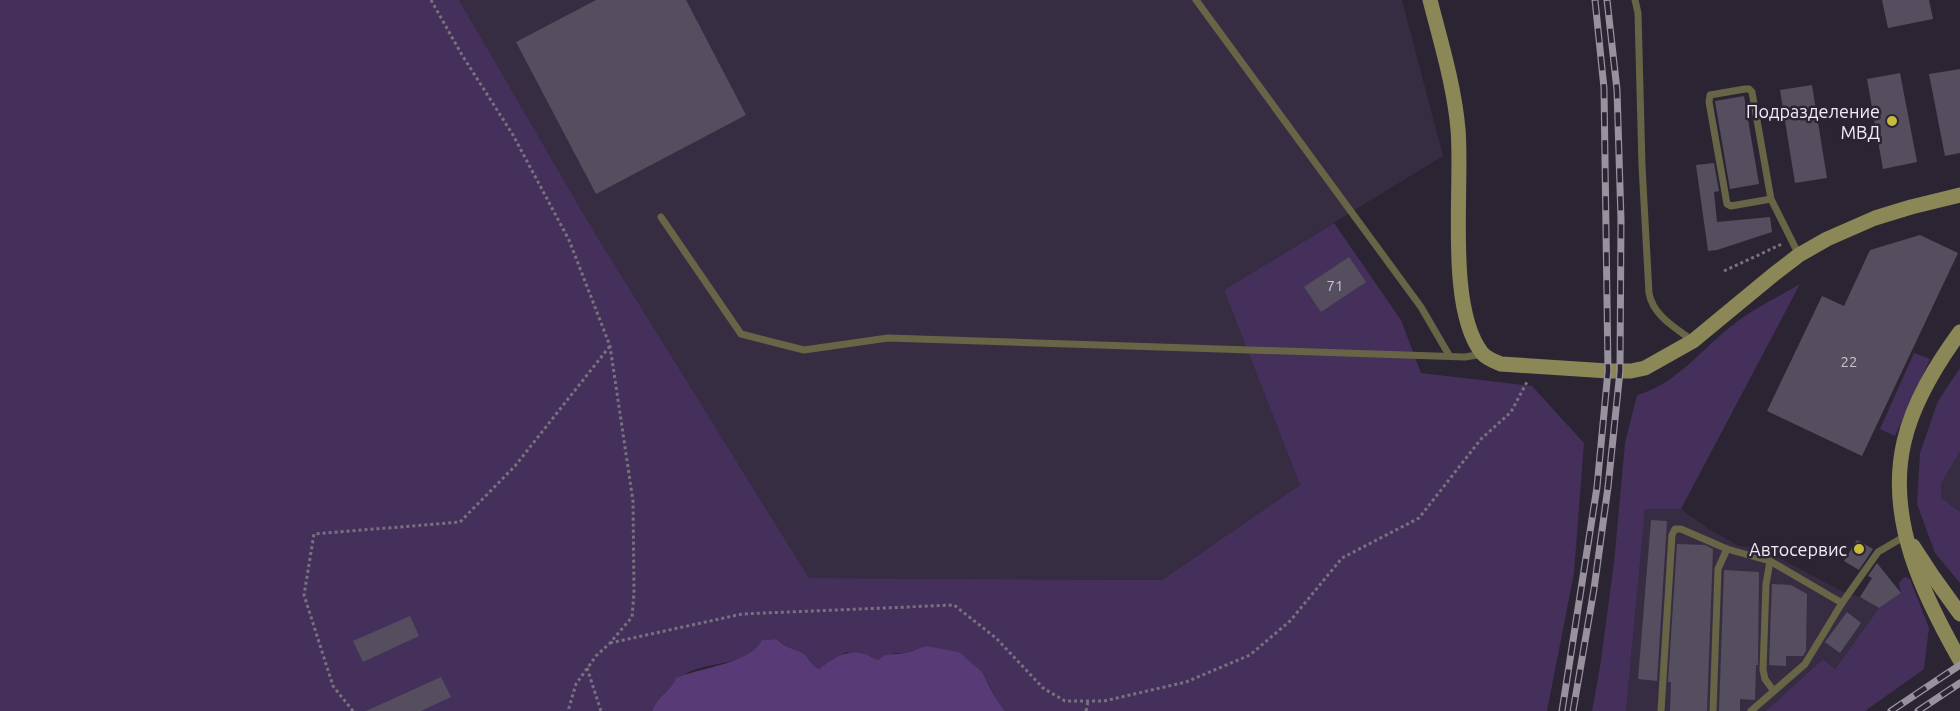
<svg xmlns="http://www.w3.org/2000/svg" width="1960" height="711" font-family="Ubuntu,sans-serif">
<rect width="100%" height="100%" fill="#2b2433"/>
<g fill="#362d42">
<polygon points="459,0 1402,0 1443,156 1224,290 1300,485 1162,580 809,578 590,225"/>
<polygon points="1960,451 1960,512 1941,499 1941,484"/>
<polygon points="1645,508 1681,509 1707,528 1739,546 1759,547 1843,592 1860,597 1879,608 1835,669 1823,659 1766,711 1626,711"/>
</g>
<g fill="#44305a">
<path d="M0 0H459L590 225 809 578 1162 580 1300 485 1224 290 1334 223 1401 320 1421 373 1532 386 1584 443 1574 573 1547 711H1005L995 697 988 682 959 652 913 650 906 653H895L878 660 870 656 846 652 819 669C812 666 811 660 806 656 796 648 785 648 777 639L763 640C751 666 708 661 687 673 683 676 680 680 676 683 665 693 657 697 652 711H0Z"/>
<path d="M1800 284 1681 509H1645L1626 711H1592L1600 667 1614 563 1625 443 1637 395C1677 384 1701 349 1733 325 1753 309 1778 297 1800 284Z"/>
<polygon points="1914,353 1930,359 1895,436 1880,429"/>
<polygon points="1960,368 1960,451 1941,484 1941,498 1960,512 1960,583 1935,553 1917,504 1920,453 1938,401"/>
<polygon points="1904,577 1910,579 1929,628 1924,669 1865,711 1766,711 1823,659 1835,669 1879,608 1901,593 1899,583"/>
</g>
<path fill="#573a76" d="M777 639C784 648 795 648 804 654 810 659 812 666 819 669 840 653 853 646 878 660L885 655 906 653 926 646 959 652 982 672 995 697 1005 711H652C659 693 672 691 676 678 699 668 752 663 762 640Z"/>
<g fill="#554e5f">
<polygon points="596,0 686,0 746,115 596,194 516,42"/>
<polygon points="1882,0 1929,0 1933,19 1888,28"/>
<polygon points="1960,69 1960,153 1945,156 1929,74"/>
<polygon points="1900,73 1917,162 1883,169 1867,79"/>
<polygon points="1812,85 1827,178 1795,183 1780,90"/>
<polygon points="1744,96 1759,184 1730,189 1715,101"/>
<polygon points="1714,163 1719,191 1714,192 1717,222 1770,217 1772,232 1717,250 1708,251 1696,165"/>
<polygon points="1920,235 1958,253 1862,456 1767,411 1822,296 1844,306 1870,250"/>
<polygon points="1349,257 1366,282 1321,312 1304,287"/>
<polygon points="1651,520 1667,521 1657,681 1638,679"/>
<polygon points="1857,540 1873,549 1859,570 1844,561"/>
<polygon points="1677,544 1705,545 1713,549 1707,711 1670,711 1671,682 1668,682"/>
<polygon points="1877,563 1901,593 1879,608 1860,597 1872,578 1868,576"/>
<polygon points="1724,570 1759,572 1758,665 1756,665 1755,700 1740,699 1740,711 1719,711"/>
<polygon points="1772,584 1791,585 1807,594 1806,651 1803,656 1786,656 1786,666 1769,665"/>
<polygon points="1847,612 1861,623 1840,653 1825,642"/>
<polygon points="410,616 419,636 363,662 353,641"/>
<polygon points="441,677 451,697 421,711 366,711"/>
</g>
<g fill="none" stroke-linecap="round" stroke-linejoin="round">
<g stroke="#78727f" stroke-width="3" stroke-dasharray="3 3" stroke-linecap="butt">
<polyline points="431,0 462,55 513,135 569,240 610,346 633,501 634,593 632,617 610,643 596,656 576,684 568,711"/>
<polyline points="1724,271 1782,244"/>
<polyline points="610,643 742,614 954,605 996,638 1043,688 1065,701 1104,701 1186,682 1250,655 1290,621 1342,558 1419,518 1481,439 1511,412 1528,380"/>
<polyline points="587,668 601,711"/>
<polyline points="353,711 333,686 304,595 314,534 460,522 515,466 610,346"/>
<polyline points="1086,711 1088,701"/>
</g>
<g stroke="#676546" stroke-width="7">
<polyline points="1196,0 1421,307 1449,355"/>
<path d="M1635 0 1638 13 1642 166 1649 293C1653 316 1676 328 1693 341"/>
<polyline points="1771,199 1731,206 1727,204 1709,102 1710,95 1745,89 1749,89 1752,92 1771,199 1799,255"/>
<polyline points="661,217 741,334 804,350 888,338 1465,357 1483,354"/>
<polyline points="1770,561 1766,584 1763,670 1765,679 1773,690"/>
<polyline points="1661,711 1672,535 1675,529 1681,529 1727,549 1770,561 1842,603"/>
<polyline points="1713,711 1718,569 1727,549"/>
<polyline points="1751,711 1805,664 1842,603 1878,552 1907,535"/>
</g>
<g stroke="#8b8756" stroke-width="15">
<path d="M1430 0C1441 43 1454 85 1458 129 1463 187 1446 307 1482 353 1487 359 1494 361 1501 364L1608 371H1631L1645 368 1693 341 1773 275 1799 255 1827 239 1875 218 1911 207 1960 195"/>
<path d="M1960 332C1936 365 1913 402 1904 442 1886 519 1923 595 1960 660"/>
<polyline points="1913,546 1932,575 1960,614"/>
</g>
<g stroke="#98929f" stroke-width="7">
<g id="rail">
<polyline points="1562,711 1597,487 1608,371 1604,88 1595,0"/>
<polyline points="1573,711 1594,589 1608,487 1620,371 1621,220 1617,90 1607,0"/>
<polyline points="1891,711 1960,665"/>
<polyline points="1918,711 1960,683"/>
</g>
</g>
<use href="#rail" stroke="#2b2433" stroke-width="4.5" stroke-dasharray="14" stroke-linecap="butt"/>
</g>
<g fill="#c7bb3c" stroke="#2b2433" stroke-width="2">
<circle cx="1892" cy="121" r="6"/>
<circle cx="1859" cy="549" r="6"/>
</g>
<g text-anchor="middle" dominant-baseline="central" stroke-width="5" stroke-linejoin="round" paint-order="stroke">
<g font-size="15" fill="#c9c4d0">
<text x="1335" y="285">71</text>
<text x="1849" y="361">22</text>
</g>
<g font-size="18" fill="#f0ebf6" stroke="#2b2433" text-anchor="end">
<text x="1880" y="111">Подразделение<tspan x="1880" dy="21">МВД</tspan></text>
<text x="1847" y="549">Автосервис</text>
</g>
</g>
</svg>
